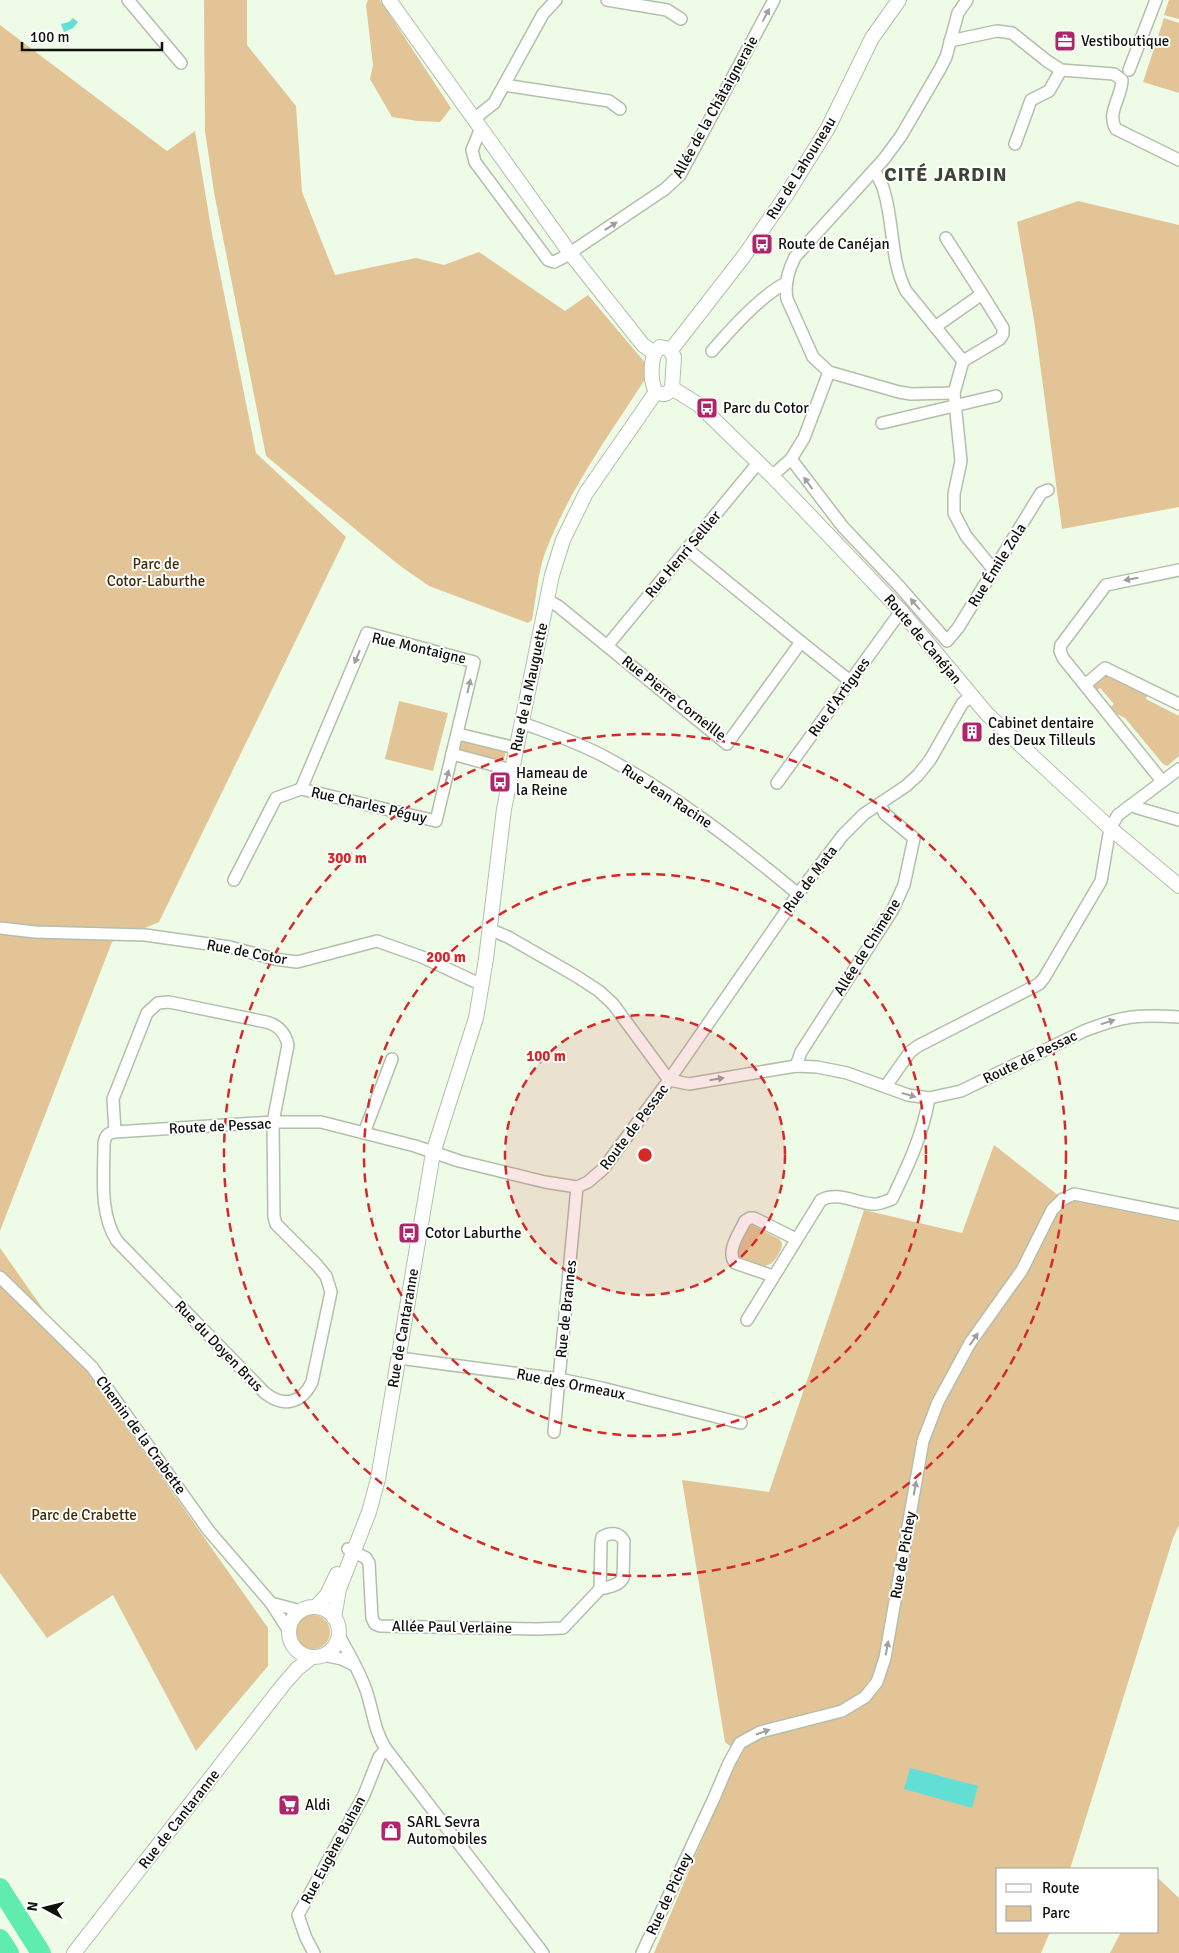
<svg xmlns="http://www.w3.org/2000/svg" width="1179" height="1953" font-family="Signika,sans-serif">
<rect width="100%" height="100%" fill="#eefbe6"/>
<g fill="#e2c497">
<path d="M204 0H247V45L296 106 302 192 335 275 416 258 444 265 479 252 565 311 588 295 647 365V375L642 384C607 438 568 492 545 553 538 572 536 599 532 620L528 623 429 586 399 565 266 456 214 192 205 131Z"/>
<polygon points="368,0 380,0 451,108 440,122 418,121 392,117 370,79 373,65 366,5"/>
<polygon points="1169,0 1179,0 1179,19 1164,15"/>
<polygon points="1164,18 1179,23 1179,93 1143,82"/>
<polygon points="0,25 167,151 195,131 212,234 256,453 346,537 159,922 112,942 0,1231"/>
<polygon points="1078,201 1179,225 1179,507 1062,529 1035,326 1017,222"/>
<polygon points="1104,673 1148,693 1146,699 1179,716 1179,756 1167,766 1163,764 1125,718 1117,714 1111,707 1114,704 1100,688 1095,692 1092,687 1094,682"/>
<polygon points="399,701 448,713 433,771 385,759"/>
<polygon points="464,740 504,750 506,753 502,763 459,751 460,742"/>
<polygon points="994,1145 1063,1199 1074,1194 1179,1215 1179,1525 1173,1538 1070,1869 998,1869 998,1932 1050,1932 1041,1953 654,1953 739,1753 725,1742 682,1480 769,1492 844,1272 864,1210 962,1233"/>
<path d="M752 1225 779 1239 782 1243C782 1249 779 1253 776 1258 766 1273 752 1263 739 1259 734 1249 743 1230 752 1225Z"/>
<polygon points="0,1248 268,1628 268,1666 196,1751 113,1595 47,1638 0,1573"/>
<circle cx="313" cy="1632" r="17"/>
<polygon points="1158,1878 1179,1898 1179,1953 1110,1953 1121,1932 1158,1932"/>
</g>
<g fill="#61dfd4">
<polygon points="73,18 78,22 73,28 64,32 61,24 69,22"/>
<polygon points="910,1768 978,1786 972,1808 904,1789"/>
</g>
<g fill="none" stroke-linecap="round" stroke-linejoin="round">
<g stroke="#b3bfab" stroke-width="14">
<g id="minor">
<polyline points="128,0 181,63"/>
<polyline points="607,0 667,10 681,19"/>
<path d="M950 41 997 31 1012 33 1047 61 1061 70 1114 74 1122 80C1122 97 1106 113 1116 129L1179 160"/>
<polyline points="1129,70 1156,0"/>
<polyline points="504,85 609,101 620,109"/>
<polyline points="474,119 494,103 543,14 556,0"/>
<polyline points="481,128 472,150 475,162 548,260 554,262 564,257 665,189 680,175 774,0"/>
<polyline points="1015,144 1031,100 1049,91 1061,70"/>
<path d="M874 170C878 177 882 183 884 191 894 223 890 260 906 291L963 361 954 393 961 461 954 494V513L966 536 993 569"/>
<polyline points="946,238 982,294"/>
<polyline points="935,327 982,294 1003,328 1003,334 1000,339 963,361"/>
<path d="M712 351C730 330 761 295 786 283"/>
<path d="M954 393 911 394 899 392 829 372 813 357 787 299C784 284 788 271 795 257L884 159 901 136 940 69 946 57 958 13 967 0"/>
<polyline points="882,423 996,396"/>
<polyline points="791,459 843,527 899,586 947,641 958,628 1041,493 1048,490"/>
<polyline points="772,476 791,459 804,438 829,372"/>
<polyline points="547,600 558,606 727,744 801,642 687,549"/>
<polyline points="801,642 850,681"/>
<polyline points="607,646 758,463"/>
<polyline points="1085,685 1105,668 1179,704"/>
<path d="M522 723C551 733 582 744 609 759 678 797 738 844 798 894"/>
<polyline points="458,734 516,748"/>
<polyline points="452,754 512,770"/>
<polyline points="1162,781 1063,658 1060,651 1061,645 1106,585 1179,570"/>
<polyline points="777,783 901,611"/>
<polyline points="1131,805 1138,808 1179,820"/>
<polyline points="234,880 276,798 301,789 436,821 474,662 367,633 301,789"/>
<polyline points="0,928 35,932 145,935 230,947 274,959 297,962 377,941 422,957 482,985"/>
<polyline points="489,929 508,937 576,976 599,991 613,1004 669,1080"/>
<polyline points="796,1066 801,1052 892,911 904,885 914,838 885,814 880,804"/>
<path d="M669 1080 689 1084 796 1066 817 1067 847 1073 908 1095 929 1098 961 1091 1084 1031C1122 1016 1138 1014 1179 1017"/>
<polyline points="886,1086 910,1052 918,1046 1039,984 1044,978 1101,881 1110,828 1118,815 1179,769"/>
<path d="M115 1132 113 1099 147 1013 158 1003 169 1002 266 1022C278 1025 285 1032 288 1045L273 1122 274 1217 276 1224 316 1264 326 1276 331 1292 312 1382C302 1403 284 1408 265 1393L117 1241C99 1213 104 1176 104 1144 105 1136 107 1133 115 1132L273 1122H321L415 1146 459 1161 545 1182 577 1187 588 1182 603 1169 669 1080 798 894 843 835 864 814 906 786 918 775 930 760 962 704 970 696"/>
<polyline points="364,1133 392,1059"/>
<path d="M773 1276 735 1263C726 1251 739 1234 745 1221L750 1218H754L796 1239"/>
<polyline points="0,1277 92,1367 209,1531 271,1603 289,1631"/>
<path d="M747 1320 821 1200C837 1191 856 1203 873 1204 879 1205 886 1201 892 1199 908 1166 923 1134 929 1098"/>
<polyline points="399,1358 559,1379 602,1388 741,1423"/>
<polyline points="554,1432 577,1187"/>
<path d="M348 1549 366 1558 369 1563 372 1618 375 1624 380 1626 537 1629 563 1628 600 1589 601 1543 602 1537C610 1532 619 1532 624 1541L623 1578C619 1586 608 1587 600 1589"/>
<polyline points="271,1603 301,1611"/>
<path d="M338 1634C348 1652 359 1670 366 1690 373 1710 374 1731 386 1749L543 1953"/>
<polyline points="323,1655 342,1659 354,1665"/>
<polyline points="314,1953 306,1938 298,1915 364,1795 379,1757 386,1749"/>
<polyline points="642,1953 714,1798 729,1763 740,1743 760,1732 842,1711 865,1697 877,1682 885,1658 923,1441 938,1402 970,1343 1022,1270 1052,1210 1063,1199 1074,1194 1179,1215"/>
</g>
</g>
<g stroke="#b3bfab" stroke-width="16">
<g id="tertiary">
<polyline points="389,0 570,253 643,345 654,353"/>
<path d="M660 347 669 349 674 357 672 388C668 394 663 396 656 392 650 381 649 355 660 347Z"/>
<polyline points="671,350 744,256 785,197 828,128 872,38 899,0"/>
<polyline points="672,388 699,405 772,476 901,611 987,714 1110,828 1179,886"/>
<polyline points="316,1607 327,1595 337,1574"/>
<circle cx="314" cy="1632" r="25"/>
<polyline points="334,1618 339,1589 369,1512 378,1479 433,1153 476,1018 486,959 504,809 552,575 563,540 586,493 656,392"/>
<polyline points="74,1953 283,1685 297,1669 312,1657"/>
</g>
</g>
<g stroke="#fff" stroke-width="22">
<g id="motorway">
<polyline points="0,1888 41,1953"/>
<polyline points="0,1939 9,1953"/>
</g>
</g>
<use href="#minor" stroke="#fff" stroke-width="11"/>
<use href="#tertiary" stroke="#fff" stroke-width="14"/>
<use href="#motorway" stroke="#5fecac" stroke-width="20"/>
</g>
<defs><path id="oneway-solid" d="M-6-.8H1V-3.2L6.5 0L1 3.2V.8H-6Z" transform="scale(1.25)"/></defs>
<g fill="#9fa09d">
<use href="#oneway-solid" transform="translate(766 15) rotate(-62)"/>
<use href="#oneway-solid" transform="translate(611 226) rotate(-33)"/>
<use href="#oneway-solid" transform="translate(808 483) rotate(-126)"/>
<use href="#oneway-solid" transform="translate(1131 579) rotate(170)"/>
<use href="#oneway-solid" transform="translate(915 604) rotate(-131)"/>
<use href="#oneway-solid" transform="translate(357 657) rotate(113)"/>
<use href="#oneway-solid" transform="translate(469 686) rotate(-77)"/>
<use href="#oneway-solid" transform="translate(447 777) rotate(-76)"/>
<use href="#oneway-solid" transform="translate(1108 1022) rotate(-17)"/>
<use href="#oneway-solid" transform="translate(717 1079) rotate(-9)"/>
<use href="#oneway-solid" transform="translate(909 1095) rotate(16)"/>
<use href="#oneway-solid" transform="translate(974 1339) rotate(-55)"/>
<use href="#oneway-solid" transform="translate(915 1488) rotate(-80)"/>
<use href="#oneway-solid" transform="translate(887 1648) rotate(-80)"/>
<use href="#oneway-solid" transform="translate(763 1732) rotate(-19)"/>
</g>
<circle cx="645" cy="1155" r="140" fill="#d62828" fill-opacity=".12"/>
<g fill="none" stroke="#d62828" stroke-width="2.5" stroke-dasharray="9 6">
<circle cx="645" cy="1155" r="140"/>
<circle cx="645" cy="1155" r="281"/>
<circle cx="645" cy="1155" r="421"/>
</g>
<defs>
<g id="office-square" transform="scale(1.125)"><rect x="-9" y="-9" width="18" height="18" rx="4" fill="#ad266a" stroke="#fff"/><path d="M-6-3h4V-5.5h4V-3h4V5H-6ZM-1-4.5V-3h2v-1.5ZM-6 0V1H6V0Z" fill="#fff"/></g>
<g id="bus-square" transform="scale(1.125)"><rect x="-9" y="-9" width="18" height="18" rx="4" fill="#ad266a" stroke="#fff"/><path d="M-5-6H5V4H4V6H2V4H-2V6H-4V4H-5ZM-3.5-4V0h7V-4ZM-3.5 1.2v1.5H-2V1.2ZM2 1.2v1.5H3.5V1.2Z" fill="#fff"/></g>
<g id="building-square" transform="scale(1.125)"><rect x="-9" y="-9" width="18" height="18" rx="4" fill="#ad266a" stroke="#fff"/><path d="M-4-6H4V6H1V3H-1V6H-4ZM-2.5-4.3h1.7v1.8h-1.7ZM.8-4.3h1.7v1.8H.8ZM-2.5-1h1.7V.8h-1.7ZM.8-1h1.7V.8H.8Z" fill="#fff"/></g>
<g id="supermarket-square" transform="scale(1.125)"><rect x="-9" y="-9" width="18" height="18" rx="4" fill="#ad266a" stroke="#fff"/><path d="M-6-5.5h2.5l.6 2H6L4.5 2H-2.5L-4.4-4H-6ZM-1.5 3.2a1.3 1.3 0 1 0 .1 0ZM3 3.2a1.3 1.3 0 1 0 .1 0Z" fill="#fff"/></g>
<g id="shop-square" transform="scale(1.125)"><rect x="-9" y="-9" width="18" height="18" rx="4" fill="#ad266a" stroke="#fff"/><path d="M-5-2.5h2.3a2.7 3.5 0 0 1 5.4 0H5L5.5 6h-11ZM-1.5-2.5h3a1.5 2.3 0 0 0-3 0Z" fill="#fff"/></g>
</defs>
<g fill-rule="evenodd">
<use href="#office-square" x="1065" y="41"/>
<use href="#bus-square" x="762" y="244"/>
<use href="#bus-square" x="707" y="408"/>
<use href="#building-square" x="972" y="732"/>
<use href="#bus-square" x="500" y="782"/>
<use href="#bus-square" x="409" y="1233"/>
<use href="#supermarket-square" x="289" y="1805"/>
<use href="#shop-square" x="391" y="1831"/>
</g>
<g text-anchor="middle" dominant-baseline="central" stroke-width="4" stroke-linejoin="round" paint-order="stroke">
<g font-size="15" fill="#0e120b" stroke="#fff" text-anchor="start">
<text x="1081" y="41">Vestiboutique</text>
<text x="778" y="244">Route de Canéjan</text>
<text x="723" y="408">Parc du Cotor</text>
<text x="988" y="723">Cabinet dentaire<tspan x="988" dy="17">des Deux Tilleuls</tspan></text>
<text x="516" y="773">Hameau de<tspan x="516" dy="17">la Reine</tspan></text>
<text x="425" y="1233">Cotor Laburthe</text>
<text x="305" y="1805">Aldi</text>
<text x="407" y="1822">SARL Sevra<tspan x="407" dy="17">Automobiles</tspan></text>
</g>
<g font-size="15" fill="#0e120b" stroke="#fff">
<text transform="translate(715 107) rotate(-61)">Allée de la Châtaigneraie</text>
<text transform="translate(801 168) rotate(-58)">Rue de Lahouneau</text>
<text transform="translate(683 554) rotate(-50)">Rue Henri Sellier</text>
<text transform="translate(997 565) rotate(-58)">Rue Émile Zola</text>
<text transform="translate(923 639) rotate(50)">Route de Canéjan</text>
<text transform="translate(419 648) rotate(13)">Rue Montaigne</text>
<text transform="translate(529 687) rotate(-78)">Rue de la Mauguette</text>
<text transform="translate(839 697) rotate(-54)">Rue d'Artigues</text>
<text transform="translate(674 698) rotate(38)">Rue Pierre Corneille</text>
<text transform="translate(667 796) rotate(33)">Rue Jean Racine</text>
<text transform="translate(369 805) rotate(13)">Rue Charles Péguy</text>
<text transform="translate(810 879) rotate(-53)">Rue de Mata</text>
<text transform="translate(867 947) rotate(-58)">Allée de Chimène</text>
<text transform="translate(247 952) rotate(11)">Rue de Cotor</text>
<text transform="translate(1030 1057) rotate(-26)">Route de Pessac</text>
<text transform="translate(220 1126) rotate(-3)">Route de Pessac</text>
<text transform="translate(634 1127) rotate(-53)">Route de Pessac</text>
<text transform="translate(566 1309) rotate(-84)">Rue de Brannes</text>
<text transform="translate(403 1328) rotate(-80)">Rue de Cantaranne</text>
<text transform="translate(219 1346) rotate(46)">Rue du Doyen Brus</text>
<text transform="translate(571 1384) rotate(11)">Rue des Ormeaux</text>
<text transform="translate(141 1435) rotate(54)">Chemin de la Crabette</text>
<text transform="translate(903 1555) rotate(-80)">Rue de Pichey</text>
<text transform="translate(452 1627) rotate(1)">Allée Paul Verlaine</text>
<text transform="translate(179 1819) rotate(-52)">Rue de Cantaranne</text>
<text transform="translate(333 1850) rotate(-62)">Rue Eugène Buhan</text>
<text transform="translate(669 1894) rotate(-65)">Rue de Pichey</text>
</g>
<g font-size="15" fill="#3f2b07" stroke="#fff">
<text x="156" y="564">Parc de<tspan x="156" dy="17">Cotor-Laburthe</tspan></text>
<text x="84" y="1515">Parc de Crabette</text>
</g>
<g font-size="20" font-weight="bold" letter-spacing="1" fill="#3a4533" stroke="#fff">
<text x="946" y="174">CITÉ JARDIN</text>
</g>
</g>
<circle cx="645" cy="1155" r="8" fill="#d62828" stroke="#fff" stroke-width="2.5"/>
<g font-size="15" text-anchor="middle" font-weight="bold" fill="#d62828" stroke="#fff" stroke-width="4" stroke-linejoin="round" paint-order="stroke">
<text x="347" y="863">300 m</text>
<text x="446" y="962">200 m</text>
<text x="546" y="1061">100 m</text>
</g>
<rect x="996" y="1868" width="162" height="65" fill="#ffffff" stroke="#9fa09d"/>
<rect x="1006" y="1884" width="25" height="8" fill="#ffffff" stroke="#9fa09d"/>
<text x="1042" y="1893" font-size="15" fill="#0e120b">Route</text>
<rect x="1006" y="1906" width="25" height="15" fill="#e2c497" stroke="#9fa09d"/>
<text x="1042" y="1918" font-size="15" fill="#0e120b">Parc</text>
<g transform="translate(45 1908) rotate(277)" stroke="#ffffff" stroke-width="4" paint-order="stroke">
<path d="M0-4L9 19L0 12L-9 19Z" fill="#0e120b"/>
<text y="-8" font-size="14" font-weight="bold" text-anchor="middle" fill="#0e120b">N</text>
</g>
<path d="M22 42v8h140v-8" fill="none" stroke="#0e120b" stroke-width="2.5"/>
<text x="30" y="42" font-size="15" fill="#0e120b" stroke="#ffffff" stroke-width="4" paint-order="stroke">100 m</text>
</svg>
